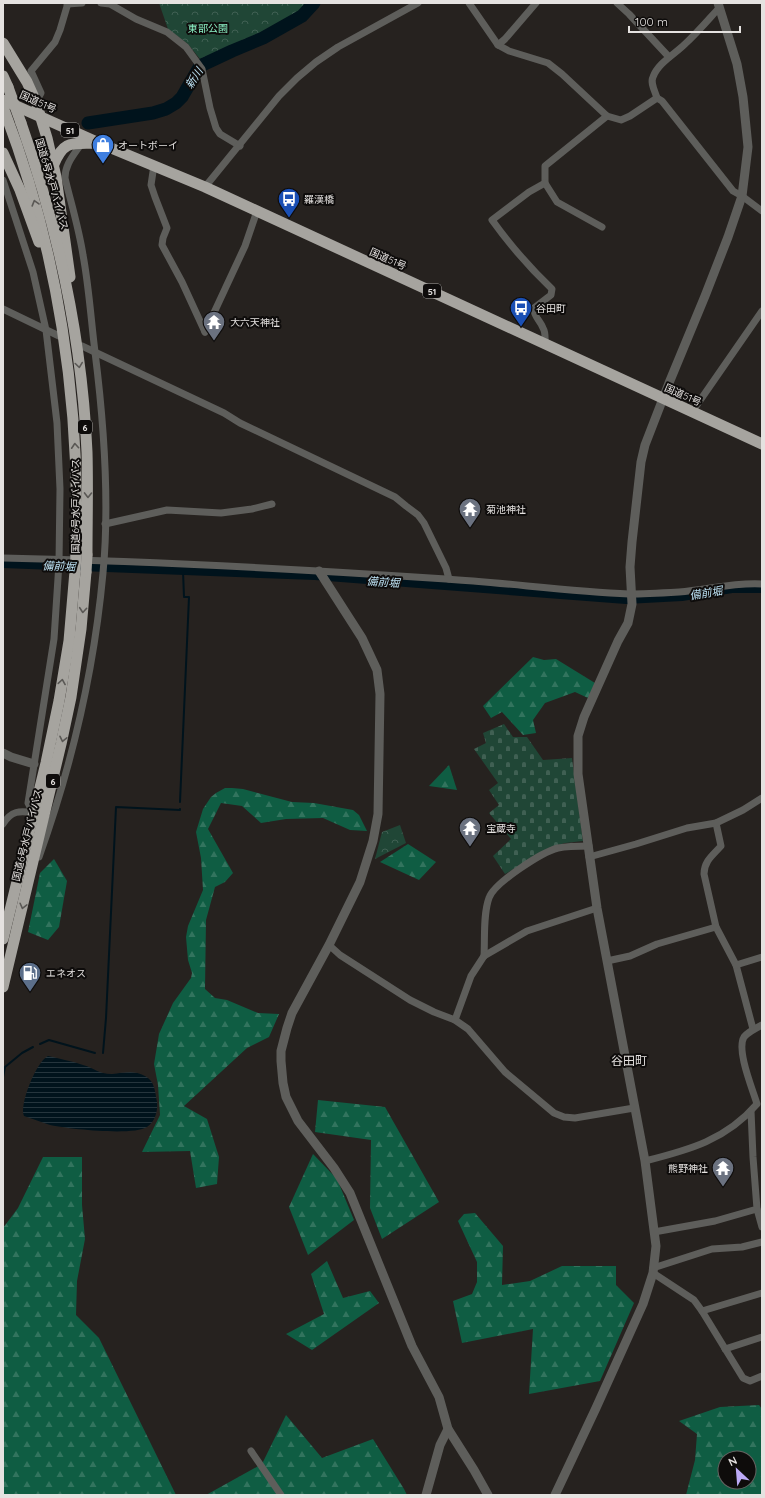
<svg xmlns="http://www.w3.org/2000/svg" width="765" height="1498" font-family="Quicksand,'Noto Sans JP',sans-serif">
<defs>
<pattern id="forest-firs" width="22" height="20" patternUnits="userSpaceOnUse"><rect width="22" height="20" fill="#0f5d43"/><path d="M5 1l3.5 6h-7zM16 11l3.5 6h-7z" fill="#32745e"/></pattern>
<pattern id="cemetery-stones" width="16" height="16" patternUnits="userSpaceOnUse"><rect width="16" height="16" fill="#204636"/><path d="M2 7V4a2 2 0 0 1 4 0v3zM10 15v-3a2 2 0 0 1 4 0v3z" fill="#406053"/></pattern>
<pattern id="park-crowns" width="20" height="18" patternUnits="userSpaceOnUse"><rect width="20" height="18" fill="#204636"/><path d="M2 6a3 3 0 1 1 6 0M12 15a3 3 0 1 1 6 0" fill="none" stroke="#406053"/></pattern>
<pattern id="water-rules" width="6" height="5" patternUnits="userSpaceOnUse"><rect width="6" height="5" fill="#00131c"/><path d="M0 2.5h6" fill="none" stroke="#25353d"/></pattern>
</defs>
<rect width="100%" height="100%" fill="#26221f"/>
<g fill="url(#forest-firs)" fill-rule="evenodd">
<polygon points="533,657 544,660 556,659 595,683 588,698 575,692 545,703 533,720 536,733 523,735 502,712 491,718 483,706"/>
<polygon points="449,765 457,790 429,786"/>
<polygon points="225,788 232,788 243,789 292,802 314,803 353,810 359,815 367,831 350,830 323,818 286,819 261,823 242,806 221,803 208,829 233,873 225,882 215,887 206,920 205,989 215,998 227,1000 258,1013 279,1014 269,1037 247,1048 184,1106 207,1119 219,1157 217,1184 196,1188 190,1151 142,1152 160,1115 158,1085 154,1064 159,1034 173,1003 191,978 192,973 188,960 186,937 188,926 203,890 201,858 196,832 203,809 211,797 216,793"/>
<polygon points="408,844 436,862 419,880 380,862"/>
<polygon points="54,859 67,881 59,927 48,940 28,932 40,873"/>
<polygon points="318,1100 385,1107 439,1202 382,1239 370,1208 371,1140 315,1132"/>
<polygon points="313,1154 337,1179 354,1220 308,1255 289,1207"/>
<polygon points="43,1157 82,1157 82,1205 85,1239 77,1281 76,1315 99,1338 176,1495 3,1495 3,1228 18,1208"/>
<polygon points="475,1213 503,1246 502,1285 530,1281 562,1266 616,1266 616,1285 634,1303 600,1381 529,1394 533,1329 462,1343 453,1301 472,1294 477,1282 477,1262 458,1221 464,1214"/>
<polygon points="327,1261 343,1298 370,1291 379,1303 312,1350 286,1334 324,1314 311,1274"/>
<path d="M759 1405 762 1409V1495H686L695 1460 697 1434 679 1421 720 1407ZM725 1458H749V1482H725Z"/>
<polygon points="286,1415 322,1458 373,1439 404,1489 407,1495 206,1495 262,1464"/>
</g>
<polygon fill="url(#cemetery-stones)" points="504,724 513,737 527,737 543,760 572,758 583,841 565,843 554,846 505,874 493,856 511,839 489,813 499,805 489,790 498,783 474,749 486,743 483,733"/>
<g fill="url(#park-crowns)">
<polygon points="159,3 309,3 300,13 249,38 200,59 188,44 168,29"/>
<polygon points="400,825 406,843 375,859 382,832"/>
</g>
<path fill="url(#water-rules)" d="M48 1056C60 1059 72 1061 83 1065 95 1068 98 1074 112 1074 124 1073 134 1070 145 1076 155 1081 155 1092 157 1102 158 1111 155 1122 147 1127 133 1136 68 1129 50 1125 41 1122 33 1119 24 1116 19 1105 36 1062 48 1056Z"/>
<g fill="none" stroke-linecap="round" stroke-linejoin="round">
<g stroke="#00131c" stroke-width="2">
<polyline points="180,802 189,597 184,597 183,571"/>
<polyline points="40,1044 49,1040 95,1053"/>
<polyline points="103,1053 106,1018 116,807 180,810 180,809"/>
<polyline points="3,1077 5,1067 22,1053 33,1047"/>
</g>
<polyline stroke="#00131c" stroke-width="8" points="3,564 315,576 626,600 682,597 732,589 762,589"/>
<polyline stroke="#00131c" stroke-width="13" points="88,123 153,113 166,109 176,103 182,97 200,66 232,51 263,38 302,16 314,3"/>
<g stroke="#5e5e5b" stroke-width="7">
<polyline points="101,3 110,4 136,19 167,32 186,47 202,69 210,108 216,128 220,134 240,146"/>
<polyline points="469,3 498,45 509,51 548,63 562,74 607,116 621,120 630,116 657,98 662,101 733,191 742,196 762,211"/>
<polyline points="617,3 629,14 669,57"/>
<polyline points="67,4 82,3"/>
<polyline points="498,45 505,39 536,3"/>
<path d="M657 98C655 91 650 83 653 77 658 63 675 54 685 44 697 33 708 20 719 8"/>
<polyline points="36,102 41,93 31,71 55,42 60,30 68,3"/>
<polyline points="154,165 151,185 155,197 167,228 163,238 162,245 182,282 205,332"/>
<polyline points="3,180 33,272 46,330 57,423 60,489 59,563 54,639 28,803 33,813"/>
<polyline points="205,187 279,96 297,78 316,62 338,47 418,3"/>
<polyline points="602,227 557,202 545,183 545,166 607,116"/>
<polyline points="3,309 59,336"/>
<polyline points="205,332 245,246 257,211"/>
<path d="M545 344C545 339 546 333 543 328 540 320 533 316 534 308L551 295 552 289C530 268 510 245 492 220L529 192 545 183"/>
<polyline points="82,346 224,413 240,423 395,497 406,506 418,515 424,523 446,568 449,579"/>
<polyline points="692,412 762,311"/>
<polyline points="105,524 167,510 221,513 252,509 272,504"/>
<path d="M3 558C151 561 299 569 446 579 507 583 568 591 629 594 645 594 662 593 679 592 707 590 734 582 762 584"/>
<path d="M716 823 721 846C713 855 704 861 704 874L716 927 736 965 753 1029"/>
<path d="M3 824C11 811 20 810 33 813"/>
<path d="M39 857C72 765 94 671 103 573 110 500 104 424 95 352 91 320 89 287 83 255 79 229 71 203 65 178 65 164 74 155 81 144"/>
<polyline points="589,857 636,844 687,828 716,823 743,810 762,798"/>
<polyline points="329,945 340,955 410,1000 434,1012 455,1020 468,1029 505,1072 554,1113 564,1117 575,1118 634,1108"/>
<path d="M484 956C485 939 483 914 489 898 494 883 542 852 558 848 568 846 578 846 589 846"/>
<polyline points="607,961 630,956 657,944 716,927"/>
<polyline points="736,965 762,957"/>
<polyline points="455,1020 471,976 484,956 527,931 597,908"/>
<path d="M645 1161C689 1150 726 1140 757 1104 753 1090 736 1050 744 1037 748 1032 756 1028 762 1025"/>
<polyline points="757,1209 762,1227"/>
<polyline points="654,1232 715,1221 757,1209 753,1157 751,1111"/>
<polyline points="653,1268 712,1249 742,1247 762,1242"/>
<polyline points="653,1273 694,1300 702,1311"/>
<polyline points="762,1293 702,1311 743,1378 750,1381 762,1376"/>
<polyline points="725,1349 762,1337"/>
<polyline points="251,1451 281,1495"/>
</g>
<g stroke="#5e5e5b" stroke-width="9">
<polyline points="319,571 362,638 377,670 380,694 378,814 373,841 360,882 329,945 292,1013 287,1028 281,1051 281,1061 283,1083 286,1097 298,1121 334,1168 350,1193 412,1346 439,1397 448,1429 474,1470 488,1495"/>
<polyline points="3,753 11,757 34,764"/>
<polyline points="426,1495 440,1445 448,1429"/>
<polyline points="555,1495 596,1408 643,1304 653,1273 656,1246 645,1161 597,908 578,774 578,736 584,717 618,641 628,623 632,604 630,567 632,542 641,462 645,445 669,383 705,296 728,237 742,196 748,147 743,97 737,64 718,3"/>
</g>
<g stroke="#a6a49f" stroke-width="11">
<polyline points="3,43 27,82 36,102 47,138 56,177 70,277"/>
<polyline points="3,76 8,87"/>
<polyline points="3,100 99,143 205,187 762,444"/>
<path d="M3 107C58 249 81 403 76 555"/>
<path d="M21 123C58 228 82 340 87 452 88 487 87 521 87 555"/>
<polyline points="3,153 20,190 39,242"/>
<path d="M54 164C64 139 73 144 97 143"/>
<polyline points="3,939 46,763 59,701 69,641 75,571"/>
<polyline points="3,987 61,744 71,697 81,629 86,572"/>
</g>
<g stroke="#a6a49f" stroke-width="11">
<polyline points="8,87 21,123"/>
<polyline points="75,571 76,555"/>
<polyline points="86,572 87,555"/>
</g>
</g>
<defs><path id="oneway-chevron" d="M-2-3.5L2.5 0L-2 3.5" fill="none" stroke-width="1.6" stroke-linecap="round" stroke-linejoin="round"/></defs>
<g stroke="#5a5855">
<use href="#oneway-chevron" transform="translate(35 203) rotate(-106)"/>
<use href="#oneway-chevron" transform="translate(79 365) rotate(82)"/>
<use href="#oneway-chevron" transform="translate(75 446) rotate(-94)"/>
<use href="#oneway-chevron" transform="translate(88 495) rotate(91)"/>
<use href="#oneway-chevron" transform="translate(83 610) rotate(95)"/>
<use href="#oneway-chevron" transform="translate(62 682) rotate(-81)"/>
<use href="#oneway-chevron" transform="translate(63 739) rotate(102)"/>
<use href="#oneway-chevron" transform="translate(23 906) rotate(104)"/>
</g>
<defs>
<g id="shop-pin" transform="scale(1.15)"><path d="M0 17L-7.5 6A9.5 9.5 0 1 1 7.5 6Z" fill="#3f7fe0" stroke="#0e0c0b"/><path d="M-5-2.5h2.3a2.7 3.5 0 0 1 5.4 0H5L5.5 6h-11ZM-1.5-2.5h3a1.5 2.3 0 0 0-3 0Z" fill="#fff"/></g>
<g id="bus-pin" transform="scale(1.15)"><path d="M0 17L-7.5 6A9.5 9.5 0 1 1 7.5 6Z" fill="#1a4fb4" stroke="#0e0c0b"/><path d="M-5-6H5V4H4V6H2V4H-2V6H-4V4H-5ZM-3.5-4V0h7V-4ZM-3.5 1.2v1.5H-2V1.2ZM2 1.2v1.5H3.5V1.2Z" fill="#fff"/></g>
<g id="temple-pin" transform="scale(1.15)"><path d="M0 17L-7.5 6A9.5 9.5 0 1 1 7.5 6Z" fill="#6b7280" stroke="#0e0c0b"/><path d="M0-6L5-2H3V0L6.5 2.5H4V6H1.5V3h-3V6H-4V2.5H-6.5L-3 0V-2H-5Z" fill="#fff"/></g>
<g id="fuel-pin" transform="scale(1.15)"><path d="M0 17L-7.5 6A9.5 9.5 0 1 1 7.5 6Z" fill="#5c6f8a" stroke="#0e0c0b"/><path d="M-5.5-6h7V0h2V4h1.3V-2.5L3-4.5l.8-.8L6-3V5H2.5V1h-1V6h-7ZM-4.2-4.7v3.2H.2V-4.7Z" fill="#fff"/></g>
</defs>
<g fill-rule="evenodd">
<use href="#shop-pin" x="103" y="145"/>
<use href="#bus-pin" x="289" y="199"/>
<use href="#bus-pin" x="521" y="308"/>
<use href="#temple-pin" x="214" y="322"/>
<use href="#temple-pin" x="470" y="509"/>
<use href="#temple-pin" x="470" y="828"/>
<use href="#fuel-pin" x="30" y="973"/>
<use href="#temple-pin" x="723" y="1168"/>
</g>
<g text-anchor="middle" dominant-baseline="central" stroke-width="4" stroke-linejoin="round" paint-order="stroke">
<g fill="#0e0c0b" stroke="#a4a2a0" stroke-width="1">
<rect x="61" y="123" width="18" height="14" rx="3"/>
<rect x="423" y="284" width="18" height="14" rx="3"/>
<rect x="78" y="420" width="14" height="14" rx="3"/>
<rect x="46" y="774" width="14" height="14" rx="3"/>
</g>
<g font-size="9" font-weight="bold" fill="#e5e2e0">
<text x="70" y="130">51</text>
<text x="432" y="291">51</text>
<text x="85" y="427">6</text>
<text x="53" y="781">6</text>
</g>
<g font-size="10" fill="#8cf2c6" stroke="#0e0c0b">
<text x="208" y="28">東部公園</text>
</g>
<g font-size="10" fill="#e5e2e0" stroke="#0e0c0b">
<text transform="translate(38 102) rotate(24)">国道51号</text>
<text transform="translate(52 184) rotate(74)">国道6号水戸バイパス</text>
<text transform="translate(388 259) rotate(24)">国道51号</text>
<text transform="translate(683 395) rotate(24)">国道51号</text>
<text transform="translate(75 506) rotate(-90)">国道6号水戸バイパス</text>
<text transform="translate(27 835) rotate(-76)">国道6号水戸バイパス</text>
</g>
<g font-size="10" fill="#e5e2e0" stroke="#0e0c0b" text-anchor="start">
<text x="118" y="145">オートボーイ</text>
<text x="304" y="199">羅漢橋</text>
<text x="536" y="308">谷田町</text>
<text x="230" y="322">大六天神社</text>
<text x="486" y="509">菊池神社</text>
<text x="486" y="828">宝蔵寺</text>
<text x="46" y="973">エネオス</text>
<text x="708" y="1168" text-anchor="end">熊野神社</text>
</g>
<g font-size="11" font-style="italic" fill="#bde2f4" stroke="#0e0c0b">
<text transform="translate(194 78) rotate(-57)">新川</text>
<text transform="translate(59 566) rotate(2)">備前堀</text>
<text transform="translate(383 582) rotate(4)">備前堀</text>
<text transform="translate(706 593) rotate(-9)">備前堀</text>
</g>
<g font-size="12" fill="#e5e2e0" stroke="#0e0c0b">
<text x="629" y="1060">谷田町</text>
</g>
</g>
<rect width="765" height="1498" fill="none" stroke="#e5e2e0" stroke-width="8"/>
<g transform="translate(737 1470) rotate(334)"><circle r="19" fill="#0e0c0b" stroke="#646260"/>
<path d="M0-3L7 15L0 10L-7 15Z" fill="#bcaaf6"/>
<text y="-6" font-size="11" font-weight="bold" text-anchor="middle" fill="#e5e2e0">N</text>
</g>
<path d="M629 26v6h111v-6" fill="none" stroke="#e5e2e0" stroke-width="2"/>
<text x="635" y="26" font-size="12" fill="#e5e2e0" stroke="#0e0c0b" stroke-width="3" paint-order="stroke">100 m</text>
</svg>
